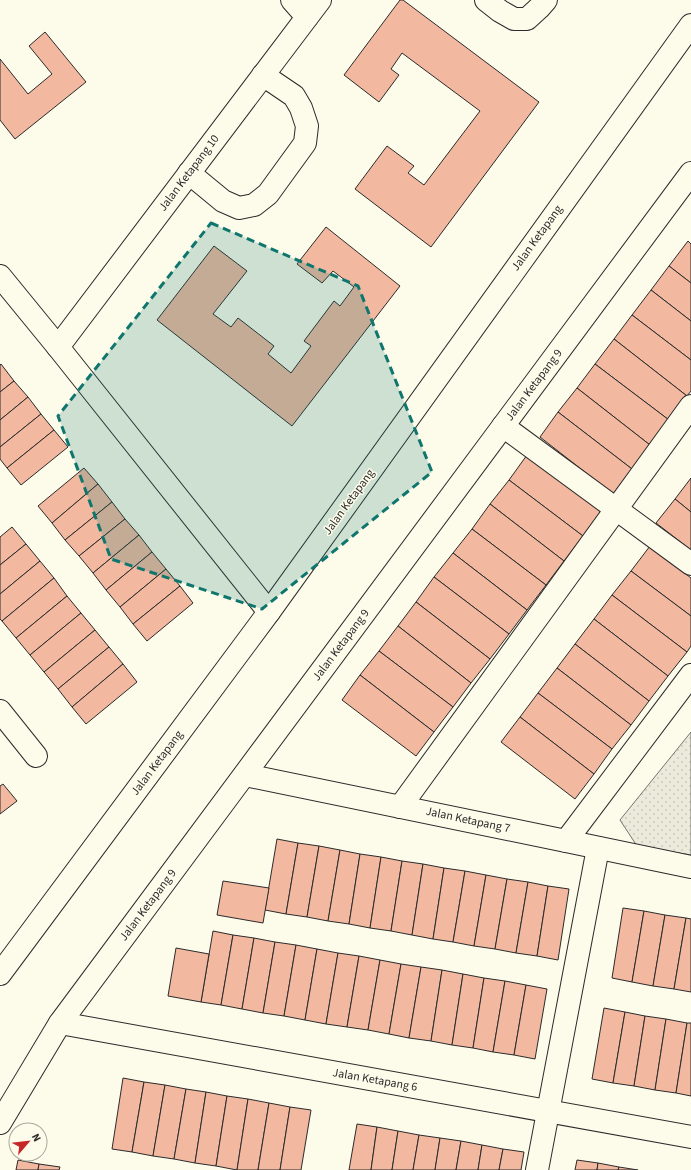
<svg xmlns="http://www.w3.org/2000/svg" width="691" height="1170" font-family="'Source Sans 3',sans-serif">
<defs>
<pattern id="park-dots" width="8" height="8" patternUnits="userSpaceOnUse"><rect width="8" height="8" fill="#ecebdb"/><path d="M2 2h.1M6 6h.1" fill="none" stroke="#cbcabc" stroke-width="1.8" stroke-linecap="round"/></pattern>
</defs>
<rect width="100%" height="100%" fill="#fdfbea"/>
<polygon fill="url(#park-dots)" stroke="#74746e" points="691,732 691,855 637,846 620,820"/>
<g fill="#f2b8a0" stroke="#2b2b2b">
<polygon points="400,0 403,0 539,102 431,247 355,189 387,146 414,166 408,173 424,185 480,111 402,53 391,69 399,75 379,102 344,75"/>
<polygon points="45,32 86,82 15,139 0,120 0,59 28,94 52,74 29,46"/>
<polygon points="326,227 400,286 292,426 157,320 214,246 247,271 213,314 231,327 238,318 274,346 268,354 291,373 311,346 304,341 334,301 340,306 354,287 333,271 322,283 297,264"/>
<polygon points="688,241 691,244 691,283 669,266"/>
<polygon points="669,266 691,283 691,321 651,290"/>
<polygon points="651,290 691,321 691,360 632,315"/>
<polygon points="632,315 691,360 691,391 687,396 614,339"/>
<polygon points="614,339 687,396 669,420 595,364"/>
<polygon points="1,364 14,381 0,392 0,365"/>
<polygon points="595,364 669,420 650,445 577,388"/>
<polygon points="14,381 28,397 0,420 0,392"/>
<polygon points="577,388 650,445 632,469 558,412"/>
<polygon points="28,397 41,414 0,447 0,420"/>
<polygon points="558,412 632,469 613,494 540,437"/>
<polygon points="41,414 54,430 7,468 0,459 0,447"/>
<polygon points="54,430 68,447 21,485 7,468"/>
<polygon points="527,455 601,512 583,536 509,480"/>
<polygon points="84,468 98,484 52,523 38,506"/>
<polygon points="691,478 691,512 675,499"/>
<polygon points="509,480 583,536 564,561 490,504"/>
<polygon points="98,484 112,502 65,540 52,523"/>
<polygon points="675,499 691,512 691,550 656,523"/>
<polygon points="112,502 125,519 79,556 65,540"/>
<polygon points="490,504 564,561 546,585 472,529"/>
<polygon points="125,519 139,535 93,573 79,556"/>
<polygon points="12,527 26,544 0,565 0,537"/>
<polygon points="472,529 546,585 527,610 453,553"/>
<polygon points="139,535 152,552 106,590 93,573"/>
<polygon points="26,544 40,561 0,594 0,565"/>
<polygon points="650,546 691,578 691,616 631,571"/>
<polygon points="152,552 166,569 120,607 106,590"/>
<polygon points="453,553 527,610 509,634 434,577"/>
<polygon points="40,561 54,578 2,621 0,619 0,594"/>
<polygon points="166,569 180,586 133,624 120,607"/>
<polygon points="631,571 691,616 691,646 687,652 612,595"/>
<polygon points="434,577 509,634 490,659 416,602"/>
<polygon points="54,578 67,596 16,638 2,621"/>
<polygon points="180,586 193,603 147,641 133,624"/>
<polygon points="612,595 687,652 668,676 594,619"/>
<polygon points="67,596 81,613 30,655 16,638"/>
<polygon points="416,602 490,659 471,683 398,626"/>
<polygon points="81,613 95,630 44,672 30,655"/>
<polygon points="594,619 668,676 649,701 575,644"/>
<polygon points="398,626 471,683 453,707 379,651"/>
<polygon points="95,630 109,647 58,689 44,672"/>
<polygon points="575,644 649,701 631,725 557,668"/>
<polygon points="109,647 123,664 72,707 58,689"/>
<polygon points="379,651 453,707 434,732 360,675"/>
<polygon points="123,664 137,682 86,724 72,707"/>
<polygon points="557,668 631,725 612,749 538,693"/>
<polygon points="360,675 434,732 416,756 342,700"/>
<polygon points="538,693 612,749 594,774 520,717"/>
<polygon points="520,717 594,774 575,799 501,742"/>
<polygon points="3,784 17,801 0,814 0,786"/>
<polygon points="277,839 298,843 286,914 265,910"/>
<polygon points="298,843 319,846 307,917 286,914"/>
<polygon points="319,846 340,850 328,921 307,917"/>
<polygon points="340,850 360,854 349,924 328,921"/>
<polygon points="360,854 381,857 370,928 349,924"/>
<polygon points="381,857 402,861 391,931 370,928"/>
<polygon points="402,861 423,864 412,935 391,931"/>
<polygon points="423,864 444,868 433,939 412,935"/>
<polygon points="444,868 465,871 453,942 433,939"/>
<polygon points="465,871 486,875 474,946 453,942"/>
<polygon points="486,875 507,879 495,949 474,946"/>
<polygon points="507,879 528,882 516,953 495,949"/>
<polygon points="223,881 269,888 263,923 217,915"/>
<polygon points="528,882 548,886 537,956 516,953"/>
<polygon points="548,886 569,889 558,960 537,956"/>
<polygon points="623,908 644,911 632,982 612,978"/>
<polygon points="644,911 665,915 653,986 632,982"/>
<polygon points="665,915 686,918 674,989 653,986"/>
<polygon points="686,918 691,919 691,992 674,989"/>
<polygon points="213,931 233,935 221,1005 201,1002"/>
<polygon points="233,935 254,938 242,1009 221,1005"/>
<polygon points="254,938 275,942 263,1013 242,1009"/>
<polygon points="275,942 296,945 284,1016 263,1013"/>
<polygon points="296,945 317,949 305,1020 284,1016"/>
<polygon points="176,948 209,954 201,1002 168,996"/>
<polygon points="317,949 338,953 326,1024 305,1020"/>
<polygon points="338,953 359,956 347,1027 326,1024"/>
<polygon points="359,956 380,960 368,1030 347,1027"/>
<polygon points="380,960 401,964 389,1034 368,1030"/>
<polygon points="401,964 421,967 409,1038 389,1034"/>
<polygon points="421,967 442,970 431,1041 409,1038"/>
<polygon points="442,970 463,974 452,1045 431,1041"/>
<polygon points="463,974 484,978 473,1048 452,1045"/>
<polygon points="484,978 505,981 493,1052 473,1048"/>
<polygon points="505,981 526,985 514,1055 493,1052"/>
<polygon points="526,985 547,989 535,1059 514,1055"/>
<polygon points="604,1008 625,1012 613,1083 592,1079"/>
<polygon points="625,1012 645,1016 634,1086 613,1083"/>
<polygon points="645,1016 666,1019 655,1090 634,1086"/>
<polygon points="666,1019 687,1023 676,1093 655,1090"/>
<polygon points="687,1023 691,1023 691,1096 676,1093"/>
<polygon points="123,1078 144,1082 132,1152 112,1149"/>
<polygon points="144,1082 165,1085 153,1156 132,1152"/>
<polygon points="165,1085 186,1089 174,1159 153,1156"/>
<polygon points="186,1089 206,1092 195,1163 174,1159"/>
<polygon points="206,1092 227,1096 216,1166 195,1163"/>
<polygon points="227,1096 248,1099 237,1170 216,1166"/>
<polygon points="248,1099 269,1103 258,1170 237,1170"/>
<polygon points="269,1103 290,1107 280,1170 258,1170"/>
<polygon points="290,1107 311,1110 301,1170 280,1170"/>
<polygon points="357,1124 377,1127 371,1170 349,1170"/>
<polygon points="377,1127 398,1131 392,1170 371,1170"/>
<polygon points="398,1131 419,1135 413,1170 392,1170"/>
<polygon points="419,1135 440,1138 435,1170 413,1170"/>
<polygon points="440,1138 461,1141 456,1170 435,1170"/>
<polygon points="461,1141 482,1145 478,1170 456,1170"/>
<polygon points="482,1145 503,1149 499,1170 478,1170"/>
<polygon points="503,1149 524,1152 521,1170 499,1170"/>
<polygon points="18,1160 39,1164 38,1170 16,1170"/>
<polygon points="577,1160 598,1163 597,1170 575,1170"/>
<polygon points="598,1163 619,1167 618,1170 597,1170"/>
<polygon points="39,1164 60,1167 59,1170 38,1170"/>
<polygon points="619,1167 638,1170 618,1170"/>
</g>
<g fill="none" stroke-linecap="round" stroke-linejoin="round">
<g stroke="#2b2b2b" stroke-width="24">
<g id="minor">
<polyline points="292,0 307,17"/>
<polyline points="486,0 500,11 514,19 527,19 539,8 546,0"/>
<polyline points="189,173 223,201 239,208 254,205 268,194 305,143 307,126 301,108 294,96 263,75"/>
<polyline points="0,276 58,347 269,612"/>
<polyline points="58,347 320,0"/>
<polyline points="503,426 691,564"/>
<polyline points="0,711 36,756"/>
<polyline points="245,775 566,841 691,867"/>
<polyline points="400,807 691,406"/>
<polyline points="566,841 691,675"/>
<polyline points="0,974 269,612 691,25"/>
<polyline points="60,1023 691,1137"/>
<polyline points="0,1123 60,1023 691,173"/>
<polyline points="537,1170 598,848"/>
</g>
</g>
<use href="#minor" stroke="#fdfbea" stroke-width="22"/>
</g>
<path fill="#0f766e" fill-opacity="0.2" stroke="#0f766e" stroke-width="3" stroke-dasharray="8 5" stroke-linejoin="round" d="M211 223 358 286 432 472 262 609 111 559 58 416Z"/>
<g text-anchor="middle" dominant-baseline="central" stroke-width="3" stroke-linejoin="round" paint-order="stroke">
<g font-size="12" fill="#2b2b2b" stroke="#fdfbea">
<text transform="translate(189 173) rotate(-53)">Jalan Ketapang 10</text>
<text transform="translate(537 238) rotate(-54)">Jalan Ketapang</text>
<text transform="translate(534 385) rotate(-53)">Jalan Ketapang 9</text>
<text transform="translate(349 502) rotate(-54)">Jalan Ketapang</text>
<text transform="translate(341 645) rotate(-53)">Jalan Ketapang 9</text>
<text transform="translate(157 763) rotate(-53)">Jalan Ketapang</text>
<text transform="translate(468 820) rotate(12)">Jalan Ketapang 7</text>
<text transform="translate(148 905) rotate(-53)">Jalan Ketapang 9</text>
<text transform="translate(375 1080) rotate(10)">Jalan Ketapang 6</text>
</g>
</g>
<g transform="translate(28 1142) rotate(62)"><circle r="19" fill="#fdfbea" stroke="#a9a89e"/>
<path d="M0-3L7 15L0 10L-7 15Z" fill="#c62828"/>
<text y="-6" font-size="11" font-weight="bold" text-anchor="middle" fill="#2b2b2b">N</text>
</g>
</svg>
